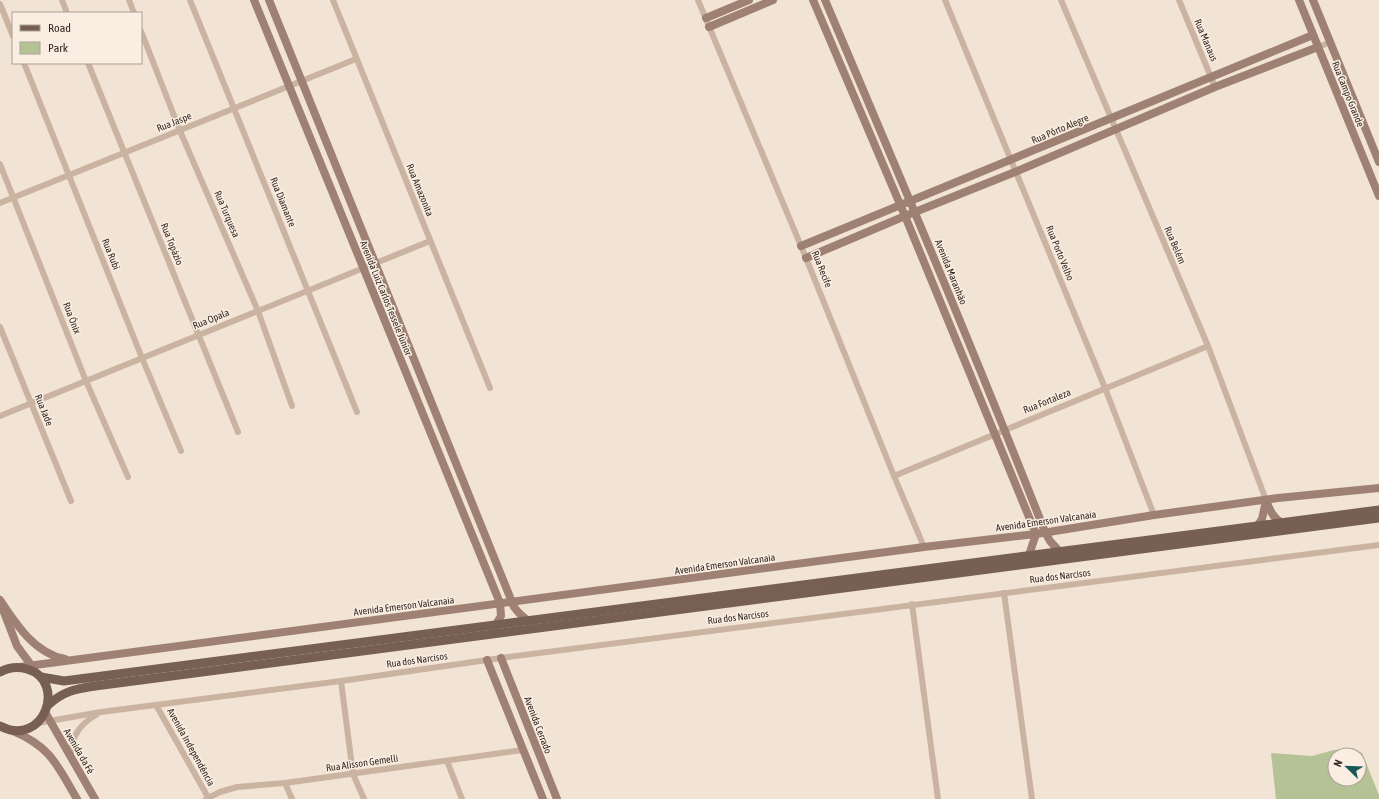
<svg xmlns="http://www.w3.org/2000/svg" width="1379" height="799" font-family="'Asap Condensed',sans-serif">
<rect width="100%" height="100%" fill="#f2e4d5"/>
<path fill="#b4c295" fill-rule="evenodd" d="M1352 748 1362 753 1379 795V799H1276L1271 753 1312 756 1334 750ZM1335 755H1359V779H1335Z"/>
<g fill="none" stroke-linecap="round" stroke-linejoin="round">
<g stroke="#cbb3a1" stroke-width="6">
<polyline points="62,0 67,13"/>
<polyline points="129,0 134,13"/>
<polyline points="190,0 357,412"/>
<polyline points="333,0 490,388"/>
<polyline points="698,0 806,258 894,476 924,547"/>
<polyline points="945,0 1105,388 1154,515"/>
<polyline points="1061,0 1208,346 1266,500"/>
<polyline points="1179,0 1215,87"/>
<polyline points="0,4 13,36"/>
<polyline points="141,31 180,131 258,311 292,406"/>
<polyline points="1318,47 1331,42"/>
<polyline points="24,63 142,358 181,451"/>
<polyline points="88,63 238,432"/>
<polyline points="0,164 86,381 128,477"/>
<polyline points="0,203 356,59"/>
<polyline points="0,327 71,501"/>
<polyline points="0,416 430,241"/>
<polyline points="894,476 1208,346"/>
<polyline points="1004,593 1032,799"/>
<polyline points="912,604 938,799"/>
<polyline points="341,681 353,774 364,799"/>
<polyline points="156,705 209,799"/>
<polyline points="38,723 101,712 341,681 501,658 1379,545"/>
<path d="M71 755C71 737 80 724 96 715"/>
<polyline points="447,761 462,799"/>
<polyline points="285,783 292,799"/>
<polyline points="206,799 220,792 237,787 285,783 523,750"/>
</g>
<g stroke="#9e8173" stroke-width="8">
<polyline points="254,0 500,603 501,616 495,626"/>
<polyline points="269,0 514,607 519,613 529,622"/>
<polyline points="813,0 905,216 1036,534"/>
<path d="M825 0C900 177 975 353 1045 532L1050 541 1059 551"/>
<polyline points="1299,0 1379,196"/>
<polyline points="1313,0 1379,162"/>
<polyline points="706,18 749,0"/>
<polyline points="709,27 773,0"/>
<polyline points="801,246 1313,35"/>
<polyline points="806,258 905,216 1015,172 1215,87 1318,47"/>
<path d="M1266 500C1270 510 1272 517 1282 523"/>
<polyline points="1258,525 1262,519 1266,501"/>
<polyline points="1029,555 1036,534"/>
<path d="M0 600C16 624 34 653 65 659"/>
<polyline points="2,607 17,646 34,669"/>
<polyline points="501,658 557,799"/>
<polyline points="487,660 543,799"/>
<polyline points="20,667 924,547 1036,534 1154,515 1278,498 1379,488"/>
<polyline points="45,712 95,799"/>
<path d="M13 731C51 747 57 765 77 799"/>
</g>
<g stroke="#785f54" stroke-width="9">
<path d="M0 672C9 667 17 666 27 669 68 681 44 749 0 726"/>
<polyline points="41,677 64,681 1379,510"/>
<path d="M48 705C64 691 75 689 95 686L1379 518"/>
</g>
</g>
<g text-anchor="middle" dominant-baseline="central" stroke-width="3" stroke-linejoin="round" paint-order="stroke">
<g font-size="10" fill="#342924" stroke="#faeee2">
<text transform="translate(1206 40) rotate(67)">Rua Manaus</text>
<text transform="translate(1348 94) rotate(68)">Rua Campo Grande</text>
<text transform="translate(174 122) rotate(-22)">Rua Jaspe</text>
<text transform="translate(1060 129) rotate(-23)">Rua Pôrto Alegre</text>
<text transform="translate(420 190) rotate(68)">Rua Amazonita</text>
<text transform="translate(283 202) rotate(68)">Rua Diamante</text>
<text transform="translate(227 214) rotate(67)">Rua Turquesa</text>
<text transform="translate(172 244) rotate(68)">Rua Topázio</text>
<text transform="translate(1175 245) rotate(67)">Rua Belém</text>
<text transform="translate(1060 253) rotate(68)">Rua Porto Velho</text>
<text transform="translate(111 254) rotate(68)">Rua Rubi</text>
<text transform="translate(822 269) rotate(68)">Rua Recife</text>
<text transform="translate(951 272) rotate(68)">Avenida Maranhão</text>
<text transform="translate(386 298) rotate(68)">Avenida Luiz Carlos Tessele Júnior</text>
<text transform="translate(72 318) rotate(69)">Rua Ónix</text>
<text transform="translate(211 319) rotate(-22)">Rua Opala</text>
<text transform="translate(1047 401) rotate(-22)">Rua Fortaleza</text>
<text transform="translate(44 410) rotate(68)">Rua Jade</text>
<text transform="translate(1046 521) rotate(-8)">Avenida Emerson Valcanaia</text>
<text transform="translate(725 564) rotate(-8)">Avenida Emerson Valcanaia</text>
<text transform="translate(1060 576) rotate(-7)">Rua dos Narcisos</text>
<text transform="translate(404 606) rotate(-7)">Avenida Emerson Valcanaia</text>
<text transform="translate(738 617) rotate(-7)">Rua dos Narcisos</text>
<text transform="translate(417 660) rotate(-8)">Rua dos Narcisos</text>
<text transform="translate(538 725) rotate(69)">Avenida Cerrado</text>
<text transform="translate(191 747) rotate(61)">Avenida Independência</text>
<text transform="translate(79 751) rotate(60)">Avenida da Fé</text>
<text transform="translate(362 763) rotate(-8)">Rua Alisson Gemelli</text>
</g>
</g>
<rect x="12" y="12" width="130" height="52" fill="#faeee2" stroke="#ab9f96"/>
<rect x="20" y="25" width="20" height="6" fill="#785f54" stroke="#ab9f96"/>
<text x="48" y="32" font-size="12" fill="#342924">Road</text>
<rect x="20" y="42" width="20" height="12" fill="#b4c295" stroke="#ab9f96"/>
<text x="48" y="52" font-size="12" fill="#342924">Park</text>
<g transform="translate(1347 767) rotate(293)"><circle r="19" fill="#faeee2" stroke="#ab9f96"/>
<path d="M0-3L7 15L0 10L-7 15Z" fill="#185658"/>
<text y="-6" font-size="11" font-weight="bold" text-anchor="middle" fill="#342924">N</text>
</g>
</svg>
